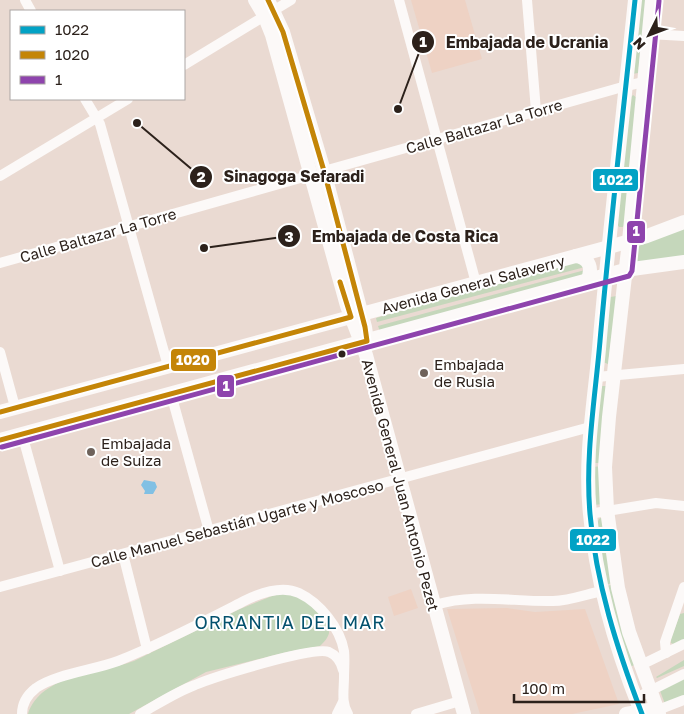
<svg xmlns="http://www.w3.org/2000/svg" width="684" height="714" font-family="'Golos Text',sans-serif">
<rect width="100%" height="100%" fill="#eadad2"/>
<g fill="#eed2c4">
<polygon points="411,0 465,0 482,59 432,73"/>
<polygon points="411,589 418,608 394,616 388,597"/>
<polygon points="507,608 535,612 585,609 619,704 572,714 480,714 447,609"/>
</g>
<g fill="#c5d7bb">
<polygon points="639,0 647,0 638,73 632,74"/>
<polygon points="633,95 637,98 626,223 623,227 619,227 617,224 631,97"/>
<polygon points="684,228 684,257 635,264 631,258 632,247"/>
<polygon points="575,260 585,267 377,322 376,318"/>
<polygon points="585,270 585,274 381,335 378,326"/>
<polygon points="617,296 608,364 603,362 610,297"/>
<polygon points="599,386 607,386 602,463 592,463"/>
<polygon points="602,466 604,504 593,505 593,467"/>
<polygon points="604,516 613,583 604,585 596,526 599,519"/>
<polygon points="614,584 637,664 627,668 604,587"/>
<path d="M284 593C287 594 292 594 295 595 306 599 330 621 329 633 328 638 324 642 320 646L287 652 206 672 129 714H28C41 674 100 673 134 661L240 609 272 596Z"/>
<polygon points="684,613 684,641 676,645 671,643 671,639 680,614"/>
<polygon points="684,660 684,666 657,678 656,677"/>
<polygon points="684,674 684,696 665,704 659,688"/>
</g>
<polygon fill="#81c0e4" points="144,480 155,482 157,487 153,494 144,494 145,491 141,485"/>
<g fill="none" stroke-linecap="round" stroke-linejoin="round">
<g stroke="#fcf9f8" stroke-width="10">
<polyline points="25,0 31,11"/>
<polyline points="399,0 476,283"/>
<polyline points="527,0 536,111"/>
<polyline points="649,34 684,36"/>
<polyline points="184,65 291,0"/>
<polyline points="85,99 100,124 168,366"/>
<polyline points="324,171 626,86 644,82"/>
<polyline points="0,176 128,99"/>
<polyline points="0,263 311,175"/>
<polyline points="0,352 15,407"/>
<polyline points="597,377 684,369"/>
<polyline points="171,394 209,531"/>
<polyline points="22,434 60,571"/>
<polyline points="589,514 656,503 684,506"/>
<polyline points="123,554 147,649"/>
<polyline points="0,587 590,427"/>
<path d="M435 605C475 593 513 602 553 601 569 601 587 594 602 591"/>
<polyline points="666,653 665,642 684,587"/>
<polyline points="641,665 684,644"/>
<polyline points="636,698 684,674"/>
<polyline points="658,710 684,700"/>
<path d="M22 714C22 704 27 695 36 688 56 674 94 670 118 661 161 644 203 622 244 601 260 593 282 585 299 593 320 603 340 628 344 651 345 660 344 669 344 677 344 690 341 703 348 714"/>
<path d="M140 714C158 704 176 692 195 685 214 677 313 646 329 652 336 655 341 662 343 670"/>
<polyline points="337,714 343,702"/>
<polyline points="416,714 460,701"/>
</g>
<g stroke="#fcf9f8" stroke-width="14">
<polyline points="255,0 264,15 272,35 347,306 366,355 464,714"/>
<polyline points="268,0 283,32 324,171 365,327 367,341"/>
<path d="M635 0C623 116 609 232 599 349 594 404 584 458 590 514 596 583 616 650 642 714"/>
<polyline points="652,0 629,241 609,417 605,467 607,510 618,588 629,632 659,714"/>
<path d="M576 256C590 258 593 269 587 281"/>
<polyline points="0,412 609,247 647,236 684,222"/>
<polyline points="0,440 625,270 684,262"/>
<polyline points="626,714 649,710"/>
</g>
<g stroke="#fff" stroke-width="9">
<path id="bus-1" d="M635 0C623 114 610 227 600 341 595 399 585 456 590 514 596 583 617 649 642 714"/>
</g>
<g stroke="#fff" stroke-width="9">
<g id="bus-2">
<polyline points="0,412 351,317 340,282"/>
<polyline points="0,440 367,341 365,327 324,171 283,32 268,0"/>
</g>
</g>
<g stroke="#fff" stroke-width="9">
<polyline id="bus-3" points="2,447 629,276 632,271 659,1"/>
</g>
<use href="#bus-1" stroke="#02a2c5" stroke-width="5"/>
<use href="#bus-2" stroke="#c48507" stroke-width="5"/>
<use href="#bus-3" stroke="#8e44ad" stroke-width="5"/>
</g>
<circle fill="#2c211b" stroke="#fff" stroke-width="2" cx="342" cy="354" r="4.5"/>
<g fill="#6e625b" stroke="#fff" stroke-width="2">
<circle cx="424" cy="373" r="5"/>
<circle cx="91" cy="452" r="5"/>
</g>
<g text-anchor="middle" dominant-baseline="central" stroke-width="4" stroke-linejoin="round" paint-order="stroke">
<g font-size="15" fill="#2c211b" stroke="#fff">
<text transform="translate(484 126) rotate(-16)">Calle Baltazar La Torre</text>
<text transform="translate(98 235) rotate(-16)">Calle Baltazar La Torre</text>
<text transform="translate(473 284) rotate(-15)">Avenida General Salaverry</text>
<text transform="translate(401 485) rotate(75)">Avenida General Juan Antonio Pezet</text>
<text transform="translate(237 523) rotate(-15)">Calle Manuel Sebastián Ugarte y Moscoso</text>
</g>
<g font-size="15" fill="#2c211b" stroke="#fff" text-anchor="start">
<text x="434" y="364">Embajada<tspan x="434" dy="17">de Rusia</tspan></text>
<text x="101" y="443">Embajada<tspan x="101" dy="17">de Suiza</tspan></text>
</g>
<g font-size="18" letter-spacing="1" fill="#04516d" stroke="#fff">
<text x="290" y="622">ORRANTIA DEL MAR</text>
</g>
</g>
<path fill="none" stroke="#2c211b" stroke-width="2" d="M398 109L423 42M137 123L201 177M204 248L289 236"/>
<g fill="#2c211b" stroke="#fff" stroke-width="2">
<circle cx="398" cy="109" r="5"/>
<circle cx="137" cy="123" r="5"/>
<circle cx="204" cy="248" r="5"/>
<circle cx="423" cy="42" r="12"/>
<circle cx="201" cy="177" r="12"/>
<circle cx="289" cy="236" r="12"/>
</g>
<g font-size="15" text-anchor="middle" font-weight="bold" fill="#fff">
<text x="423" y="47">1</text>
<text x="201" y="182">2</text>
<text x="289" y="242">3</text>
</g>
<g font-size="16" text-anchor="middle" font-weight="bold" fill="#2c211b" stroke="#fff" stroke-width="4" stroke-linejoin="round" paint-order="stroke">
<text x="527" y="48">Embajada de Ucrania</text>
<text x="294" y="182">Sinagoga Sefaradi</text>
<text x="405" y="242">Embajada de Costa Rica</text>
</g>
<g stroke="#fff" stroke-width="2">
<rect x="592" y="168" width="47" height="24" rx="5" fill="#02a2c5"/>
<rect x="626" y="220" width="20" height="24" rx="5" fill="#8e44ad"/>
<rect x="170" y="348" width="47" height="24" rx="5" fill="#c48507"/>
<rect x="216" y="374" width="19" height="24" rx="5" fill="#8e44ad"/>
<rect x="569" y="528" width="48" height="24" rx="5" fill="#02a2c5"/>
</g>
<g font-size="14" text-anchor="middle" font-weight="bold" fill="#fff">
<text x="616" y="185">1022</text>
<text x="636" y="236">1</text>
<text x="193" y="365">1020</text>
<text x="226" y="391">1</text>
<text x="593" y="545">1022</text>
</g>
<rect x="10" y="10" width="175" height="90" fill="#ffffff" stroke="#aba6a4"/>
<rect x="20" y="26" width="25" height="8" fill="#02a2c5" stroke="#aba6a4"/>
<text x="55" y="35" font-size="15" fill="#2c211b">1022</text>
<rect x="20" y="51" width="25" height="8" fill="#c48507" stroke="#aba6a4"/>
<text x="55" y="60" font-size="15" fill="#2c211b">1020</text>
<rect x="20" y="76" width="25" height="8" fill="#8e44ad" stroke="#aba6a4"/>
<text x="55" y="85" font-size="15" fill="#2c211b">1</text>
<g transform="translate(649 35) rotate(228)" stroke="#ffffff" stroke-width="4" paint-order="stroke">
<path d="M0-4L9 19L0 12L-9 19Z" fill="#2c211b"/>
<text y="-8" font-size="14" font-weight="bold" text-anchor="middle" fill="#2c211b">N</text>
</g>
<path d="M514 694v8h130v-8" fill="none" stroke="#2c211b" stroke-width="2.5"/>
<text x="522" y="694" font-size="15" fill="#2c211b" stroke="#ffffff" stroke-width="4" paint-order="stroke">100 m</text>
</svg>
